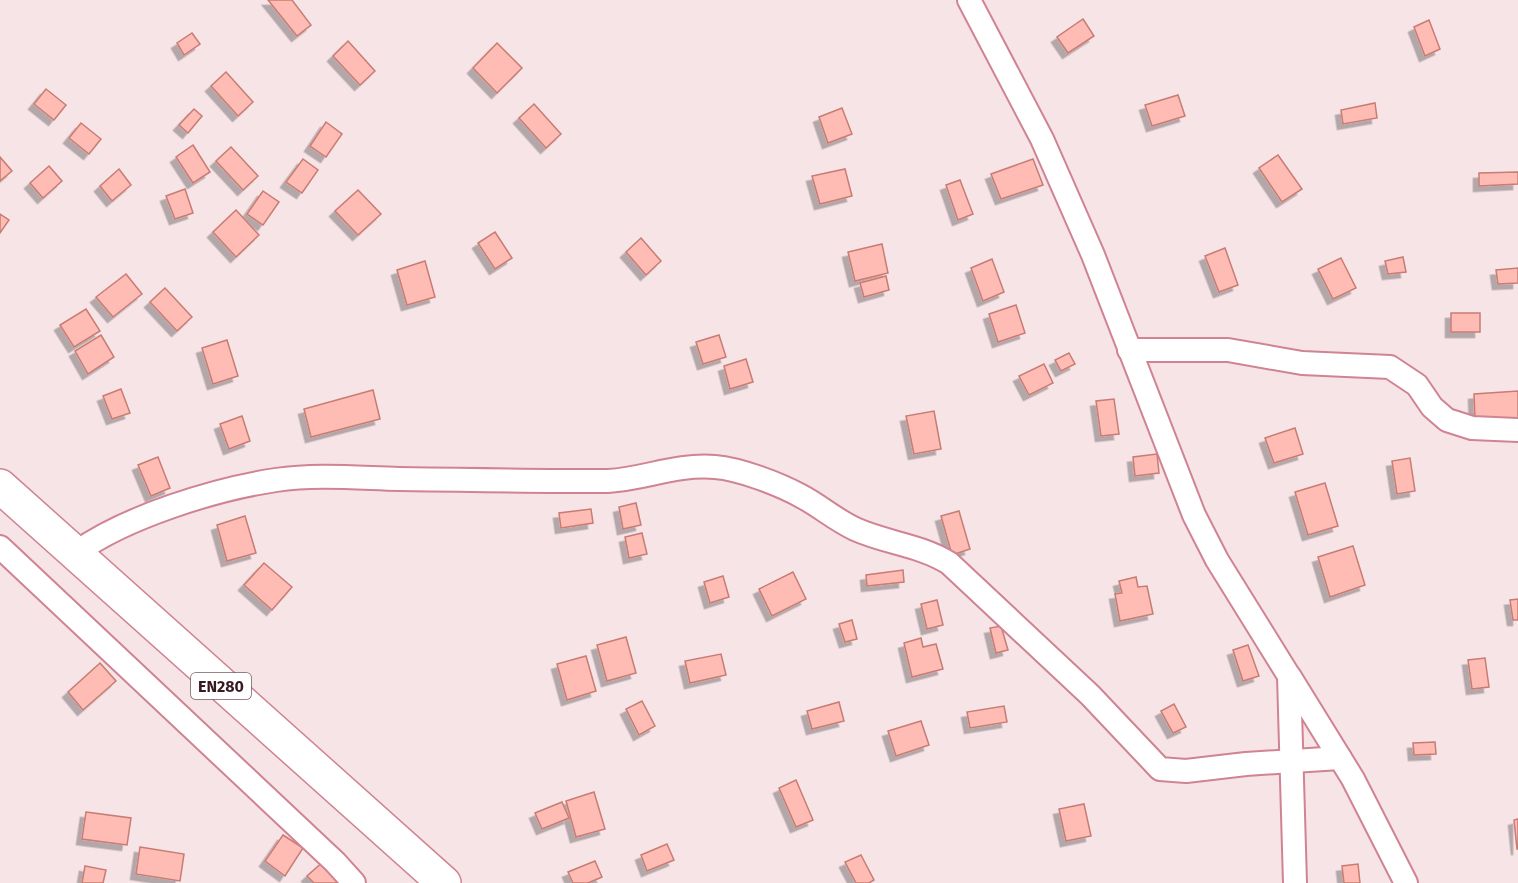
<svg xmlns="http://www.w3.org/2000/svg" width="1518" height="883" font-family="'Fira Sans',sans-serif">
<defs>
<filter id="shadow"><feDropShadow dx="-5.5" dy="5.5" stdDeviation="0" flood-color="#0004"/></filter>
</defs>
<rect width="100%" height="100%" fill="#f6e4e7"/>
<g fill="#febcb4" stroke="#c87c73" stroke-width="1.5" filter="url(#shadow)">
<polygon points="268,0 292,0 311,25 297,36"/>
<polygon points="1083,19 1094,36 1068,53 1057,37"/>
<polygon points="1429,20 1440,49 1425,56 1414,27"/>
<polygon points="192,33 200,44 184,55 177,43"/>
<polygon points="348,41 375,71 360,85 333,56"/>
<polygon points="497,43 522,68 497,93 473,68"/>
<polygon points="226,72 253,102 238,116 211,86"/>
<polygon points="46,89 66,105 54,120 34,104"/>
<polygon points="1178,95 1185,116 1152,126 1145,105"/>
<polygon points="1375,103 1377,118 1343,124 1341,110"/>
<polygon points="534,104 561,134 546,148 519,118"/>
<polygon points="842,108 852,134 828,143 819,117"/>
<polygon points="194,109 202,116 188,133 179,125"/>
<polygon points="326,122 342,134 326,157 310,146"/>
<polygon points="81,123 101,139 89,154 69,138"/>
<polygon points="193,145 210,172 193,183 176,157"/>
<polygon points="231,147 258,176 243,190 216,161"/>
<polygon points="1278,155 1302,189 1282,202 1259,168"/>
<polygon points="0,157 12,171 0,181"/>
<polygon points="303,159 318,170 302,193 286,182"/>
<polygon points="1033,159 1043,185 1001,199 991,174"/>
<polygon points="49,166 62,181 43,198 30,183"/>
<polygon points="119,169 131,185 112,201 100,186"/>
<polygon points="845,169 852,196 820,204 812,176"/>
<polygon points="1518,172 1518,184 1479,186 1479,173"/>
<polygon points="960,180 973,214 958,220 946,185"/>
<polygon points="185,189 193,213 175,219 166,196"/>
<polygon points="358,190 381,214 358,235 335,211"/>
<polygon points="263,191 279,202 263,225 247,214"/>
<polygon points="236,210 259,235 236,257 213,232"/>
<polygon points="0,214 9,220 0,233"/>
<polygon points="495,232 512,258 495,269 478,243"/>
<polygon points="641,238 661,261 646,275 626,252"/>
<polygon points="882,244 888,273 855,281 848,252"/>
<polygon points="1225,248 1238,285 1219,292 1205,256"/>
<polygon points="1403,257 1406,272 1388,274 1385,261"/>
<polygon points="1341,258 1356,288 1333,299 1318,269"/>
<polygon points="992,259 1004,292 983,301 971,268"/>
<polygon points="425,261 435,297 407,305 397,270"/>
<polygon points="1518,268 1518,283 1498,284 1496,270"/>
<polygon points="126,274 142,294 113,317 96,297"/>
<polygon points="886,276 889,290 864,297 860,283"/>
<polygon points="165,288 192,317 177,331 150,302"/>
<polygon points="1016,305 1025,333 998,342 989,314"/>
<polygon points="86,309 100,331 74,347 60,325"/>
<rect x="1451" y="313" width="29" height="19"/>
<polygon points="101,335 114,357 88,374 75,351"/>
<polygon points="719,335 726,357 703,364 696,342"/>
<polygon points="227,340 238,376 213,384 202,348"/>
<polygon points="1069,353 1075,364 1061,371 1055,360"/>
<polygon points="746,359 753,382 730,389 724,366"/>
<polygon points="1044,364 1053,383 1029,395 1019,376"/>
<polygon points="121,389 130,413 112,419 103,396"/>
<polygon points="373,390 380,419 311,437 304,409"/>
<polygon points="1518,391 1518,418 1475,420 1474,394"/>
<polygon points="1114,399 1119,434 1101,436 1096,401"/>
<polygon points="934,411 941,449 914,454 906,416"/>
<polygon points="242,416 250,441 229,449 220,424"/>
<polygon points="1295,428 1303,454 1274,463 1265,438"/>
<polygon points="1157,454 1159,473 1135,476 1133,457"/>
<polygon points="158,457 170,488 151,496 138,465"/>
<polygon points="1410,458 1415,491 1397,494 1392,461"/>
<polygon points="1325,483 1338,526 1308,535 1295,492"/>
<polygon points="636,503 641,525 623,529 619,507"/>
<polygon points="591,509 593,523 561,528 559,513"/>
<polygon points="959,511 970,549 952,555 941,516"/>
<polygon points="245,516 256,553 227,561 217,525"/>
<polygon points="642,533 647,554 629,558 625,537"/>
<polygon points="1353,546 1365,585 1330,597 1318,557"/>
<polygon points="264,563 292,587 272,610 244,585"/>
<polygon points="903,570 904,582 867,586 866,575"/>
<polygon points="793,572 806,599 772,616 759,589"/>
<polygon points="723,576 729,597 710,603 704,582"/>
<polygon points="1136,577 1138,587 1147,586 1153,614 1120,621 1115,594 1122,593 1119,581"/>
<polygon points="1518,599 1518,620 1513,620 1510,600"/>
<polygon points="937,600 943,625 927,629 921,604"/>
<polygon points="852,620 857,639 845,642 839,624"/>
<polygon points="1001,626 1008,650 996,653 990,628"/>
<polygon points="626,637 636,673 607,681 597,645"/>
<polygon points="921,638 923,647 936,644 943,669 912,677 904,643"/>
<polygon points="1248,645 1259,676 1243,681 1233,650"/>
<polygon points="721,654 726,675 690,683 685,661"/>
<polygon points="586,656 596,691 567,700 557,664"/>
<polygon points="1485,658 1489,687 1472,689 1468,660"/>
<polygon points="100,663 116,681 83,710 68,692"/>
<polygon points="642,701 655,726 639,735 626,709"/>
<polygon points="839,702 844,721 812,729 807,711"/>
<polygon points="1174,704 1186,727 1173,733 1161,711"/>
<polygon points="1004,706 1007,722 970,728 967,712"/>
<polygon points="921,721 929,745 896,756 888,731"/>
<polygon points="1435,742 1436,754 1414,755 1413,743"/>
<polygon points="796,780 813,820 796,827 779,788"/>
<polygon points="594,792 605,829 576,837 566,801"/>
<polygon points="562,802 569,818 542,829 535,813"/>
<polygon points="1084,804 1091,836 1066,841 1059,809"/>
<polygon points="86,812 131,818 127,845 82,839"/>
<polygon points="1518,819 1518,849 1517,849 1514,820"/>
<polygon points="283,835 303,848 285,876 265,861"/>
<polygon points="667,844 674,860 647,871 641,855"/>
<polygon points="140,847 184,854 180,881 136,874"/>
<polygon points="861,855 874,880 869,883 856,883 845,862"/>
<polygon points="325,860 345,883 314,883 307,876"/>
<polygon points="595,861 602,877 588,883 573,883 568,872"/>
<polygon points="1358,864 1360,883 1344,883 1342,866"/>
<polygon points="85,866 106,870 103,883 82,883"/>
</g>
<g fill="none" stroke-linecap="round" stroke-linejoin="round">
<g stroke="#d08392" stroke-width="26">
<g id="street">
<polyline points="969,0 1042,139 1093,255 1194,515 1217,560 1289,676 1295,883"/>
<polyline points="1129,350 1228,350 1302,363 1390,367 1417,385 1432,407 1447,420 1472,428 1518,430"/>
<polyline points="0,547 335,862 354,883"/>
<path d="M77 552C126 517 215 489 276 480 316 474 359 478 399 479 468 480 538 481 608 481 646 479 674 464 715 467 740 469 779 484 801 496 820 506 834 519 855 529 886 543 920 545 949 563L1090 695 1160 769 1186 771 1246 764 1340 758"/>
<polyline points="1290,677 1353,779 1406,883"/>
</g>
</g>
<g stroke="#d08392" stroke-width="36">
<polyline id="primary" points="0,486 444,883"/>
</g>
<use href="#street" stroke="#fff" stroke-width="22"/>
<use href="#primary" stroke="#fff" stroke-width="33"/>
</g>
<g text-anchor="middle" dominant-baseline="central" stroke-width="4.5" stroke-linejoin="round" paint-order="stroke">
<rect fill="#fff" stroke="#745f64" stroke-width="1.5" x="191" y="673" width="60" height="26" rx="4.5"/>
<g font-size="16" font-weight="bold" fill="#381a21">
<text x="221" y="686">EN280</text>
</g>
</g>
</svg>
